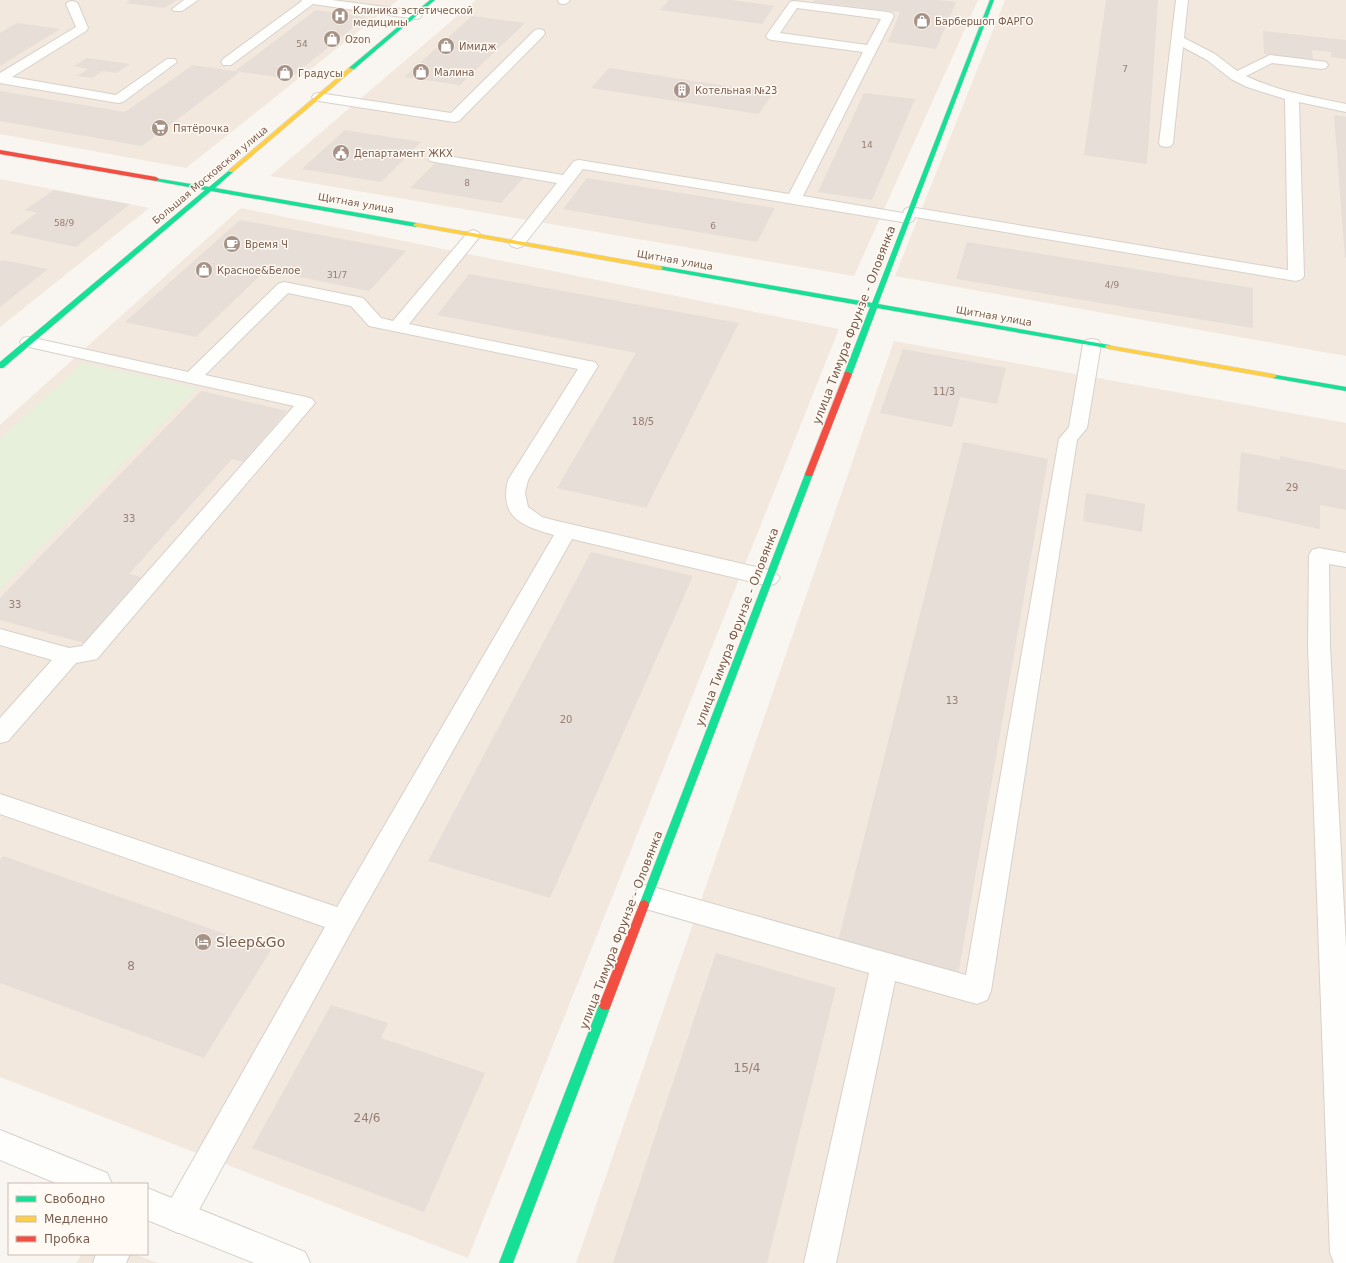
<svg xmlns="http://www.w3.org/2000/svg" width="1346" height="1263" font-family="'DejaVu Sans',sans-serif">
<rect width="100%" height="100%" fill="#f9f5f0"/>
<g fill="#f2e8de">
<polygon points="0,0 398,0 186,168 0,134"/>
<polygon points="476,0 978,0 854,276 270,176"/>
<polygon points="1005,0 1346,0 1346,356 895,276"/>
<polygon points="0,179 149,208 0,327"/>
<polygon points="241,208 839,329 468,1258 0,1077 0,425"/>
<polygon points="894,341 1346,423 1346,1263 576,1263"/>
<polygon points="82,1254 134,1254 158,1263 76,1263"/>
</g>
<polygon fill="#e7f0db" points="82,363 197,388 0,589 0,439"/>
<g fill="#e6ded7">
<polygon points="130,0 177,0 164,8 126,3"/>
<polygon points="669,0 731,0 774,6 762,24 660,10"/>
<polygon points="814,0 937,0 956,2 936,49 888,42 900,12 813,2"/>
<polygon points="1106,0 1158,0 1147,164 1084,155"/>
<polygon points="316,10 366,17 289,79 235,71"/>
<polygon points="472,16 525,23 460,85 404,77"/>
<polygon points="17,23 60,29 0,66 0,33"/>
<polygon points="1263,31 1346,40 1346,59 1331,57 1331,52 1312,50 1313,60 1264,54"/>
<polygon points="87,58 130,64 116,73 103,71 92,78 77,76 88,69 74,66"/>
<polygon points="193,65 240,72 142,146 0,121 0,91 125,112"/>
<polygon points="609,68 773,93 759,114 591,88"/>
<polygon points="864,93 915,99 872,200 818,192"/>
<polygon points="1334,115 1346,117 1346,258 1345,258"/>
<polygon points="345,130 421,142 381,182 302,169"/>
<polygon points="435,163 524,177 501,203 410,188"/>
<polygon points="587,178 775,208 757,242 563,209"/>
<polygon points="54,190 90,197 130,204 76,247 9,233 37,213 25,210"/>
<polygon points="240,220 406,251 369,291 266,270 196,337 125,322"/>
<polygon points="967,242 1253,288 1253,328 956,279"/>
<polygon points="2,260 48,269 0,307 0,262"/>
<polygon points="469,274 739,323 646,508 557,488 636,353 437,315"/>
<polygon points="903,349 1006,368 997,404 960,397 952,427 880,413"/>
<polygon points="201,391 287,411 243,462 232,459 129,574 141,577 84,643 0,620 0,598"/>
<polygon points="963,442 1048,459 958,975 838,941"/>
<polygon points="1241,452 1280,460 1280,456 1346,470 1346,510 1320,505 1320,529 1237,511"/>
<polygon points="1086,493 1145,504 1142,532 1083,521"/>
<polygon points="591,552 693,576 550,898 428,861"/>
<polygon points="3,856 271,950 204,1058 0,983 0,860"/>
<polygon points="716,953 836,988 767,1263 613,1263"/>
<polygon points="331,1005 388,1023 381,1038 485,1073 424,1212 252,1148"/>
</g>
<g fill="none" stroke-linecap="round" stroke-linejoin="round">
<g stroke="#d7d1cb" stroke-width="2">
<g id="lane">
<polygon points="184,0 198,0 182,11 174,11 172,9"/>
<polygon points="301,0 332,0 416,11 420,12 422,15 420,18 416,19 313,4 231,65 223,65 221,62 223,59 302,1"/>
<path d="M558 0H570C567 4 564 5 559 3Z"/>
<path d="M1176 0H1188L1184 38 1215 54 1237 71 1270 55 1326 62 1328 65 1326 68 1322 69 1272 63 1246 76C1277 91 1312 97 1346 104V112L1299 102 1304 276 1302 279 1296 281 915 217 913 221 908 223 583 169 523 246 517 248 511 246 509 243 557 183 435 162 430 161 428 158 430 155 435 154 563 175 574 161 579 160 789 194 863 52 772 40 768 39 766 36 790 2 794 1 888 12 892 13 894 16 803 196 903 213 905 209 910 207 1288 270 1285 99 1247 87 1231 79 1207 60 1183 47 1173 143 1171 146 1166 147 1161 146 1159 143ZM797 8 881 19 867 45 780 33Z"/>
<polygon points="72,1 76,2 78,4 88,28 86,31 12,77 116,95 167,59 175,59 177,62 123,102 118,103 0,83 0,73 76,27 66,4 68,2"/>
<polygon points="539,29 543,30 545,33 543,36 459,121 454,122 319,101 314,100 312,97 314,94 319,93 451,113 535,30"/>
<path d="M473 230 478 232 481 235 409 324 589 361 595 362 598 366 528 480 525 493 528 507 542 517 557 521 769 570 776 573 780 578 776 583 769 586 572 539 352 930 189 1228 178 1233 167 1228 162 1217 167 1206 325 927 0 814V794L337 907 554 535C522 526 499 518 508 480L578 369 369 326 351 306 288 293 205 375 306 397 312 399 315 403 97 659 76 663 8 741 0 743V718L52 660 0 645V629L69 648 82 646 294 406 29 347 23 346 20 342 23 338 29 337 188 372 278 284 284 282 363 298 381 318 393 321 468 232Z"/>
<polygon points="1092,339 1098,340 1101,344 1087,428 1077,440 991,991 987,1000 977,1004 895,981 836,1263 804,1263 869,973 646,909 637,905 633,897 637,889 646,885 966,975 1059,439 1069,427 1083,344 1086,340"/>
<polygon points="1319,548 1346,553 1346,567 1329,564 1330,647 1346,947 1346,1263 1334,1263 1330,1253 1308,647 1309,555 1312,550"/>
<polygon points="96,1254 130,1254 126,1263 93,1263"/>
</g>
</g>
<g stroke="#d7d1cb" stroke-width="2">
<g id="street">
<polygon points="0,1130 107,1173 112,1184 58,1184 0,1160"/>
<polygon points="147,1188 305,1252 310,1263 254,1263 147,1220"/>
</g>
</g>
<g stroke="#d9d2cb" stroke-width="1">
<g id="fast">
<polygon points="430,0 435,0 353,70 349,70 349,68"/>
<polygon points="990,0 994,0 878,304 1109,345 1113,347 1112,349 877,308 852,374 848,376 844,374 870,307 658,269 657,268 660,266 872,303"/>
<polygon points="231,169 234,171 233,172 215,188 416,223 419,225 416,227 211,191 3,368 0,368 0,362 205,190 156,181 154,180 154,178 209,187"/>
<polygon points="1270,374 1346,387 1346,391 1273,378 1269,376"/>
<polygon points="809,471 813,474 649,905 648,908 644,910 640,908 639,905 805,474"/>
<polygon points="605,1000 609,1001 611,1005 513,1263 499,1263 599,1005 601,1001"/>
</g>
</g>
<g stroke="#d9d2cb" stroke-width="1">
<g id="slow">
<polygon points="349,68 354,69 233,172 229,172 229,170"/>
<polygon points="416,223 660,266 663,268 660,270 414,226 413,225"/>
<polygon points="1106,345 1273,374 1277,376 1273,378 1109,349 1105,347"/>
</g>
</g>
<g stroke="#d9d2cb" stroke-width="1">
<g id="jam">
<polygon points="0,150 156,177 159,179 156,181 0,154"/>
<polygon points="845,372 848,372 852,374 813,474 812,476 806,476 805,474"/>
<polygon points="644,900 648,902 649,905 611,1005 609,1009 605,1010 601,1009 599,1005 639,905 640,902"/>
</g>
</g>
<use href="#lane" fill="#fefefd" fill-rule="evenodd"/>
<use href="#street" fill="#fefefd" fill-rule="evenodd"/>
<use href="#fast" fill="#16e098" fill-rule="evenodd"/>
<use href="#slow" fill="#ffcf43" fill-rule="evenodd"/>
<use href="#jam" fill="#f24e42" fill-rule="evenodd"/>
</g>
<defs>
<g id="hospital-disc" transform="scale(0.9)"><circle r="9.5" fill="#a69286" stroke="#fffaf3"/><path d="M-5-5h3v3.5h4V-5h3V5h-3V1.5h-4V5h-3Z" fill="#fff"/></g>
<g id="shop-disc" transform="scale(0.9)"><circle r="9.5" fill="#a69286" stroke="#fffaf3"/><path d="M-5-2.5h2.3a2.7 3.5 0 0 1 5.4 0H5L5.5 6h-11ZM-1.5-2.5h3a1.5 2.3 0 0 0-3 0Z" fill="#fff"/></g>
<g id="building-disc" transform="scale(0.9)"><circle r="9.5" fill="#a69286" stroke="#fffaf3"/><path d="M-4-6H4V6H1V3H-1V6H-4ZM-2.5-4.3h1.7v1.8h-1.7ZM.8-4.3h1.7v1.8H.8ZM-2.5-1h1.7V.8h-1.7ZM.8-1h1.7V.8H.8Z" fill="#fff"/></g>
<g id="supermarket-disc" transform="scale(0.9)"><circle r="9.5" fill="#a69286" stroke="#fffaf3"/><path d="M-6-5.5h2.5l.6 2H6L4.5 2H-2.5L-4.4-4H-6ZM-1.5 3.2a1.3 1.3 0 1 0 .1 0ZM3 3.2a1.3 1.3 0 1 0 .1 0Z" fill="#fff"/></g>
<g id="civic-disc" transform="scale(0.9)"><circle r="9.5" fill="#a69286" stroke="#fffaf3"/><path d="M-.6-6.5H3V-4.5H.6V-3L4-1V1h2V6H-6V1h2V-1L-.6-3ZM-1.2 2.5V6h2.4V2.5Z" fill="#fff"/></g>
<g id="cafe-disc" transform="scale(0.9)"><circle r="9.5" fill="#a69286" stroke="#fffaf3"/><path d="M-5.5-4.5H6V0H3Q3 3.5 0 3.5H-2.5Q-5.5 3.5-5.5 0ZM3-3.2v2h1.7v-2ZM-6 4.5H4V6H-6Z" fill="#fff"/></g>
<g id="hotel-disc" transform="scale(0.9)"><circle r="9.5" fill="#a69286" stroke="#fffaf3"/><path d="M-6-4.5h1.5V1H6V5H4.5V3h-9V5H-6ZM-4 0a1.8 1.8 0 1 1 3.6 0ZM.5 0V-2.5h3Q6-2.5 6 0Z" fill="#fff"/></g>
</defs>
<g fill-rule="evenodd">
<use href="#hospital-disc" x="340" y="16"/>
<use href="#shop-disc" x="922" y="21"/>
<use href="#shop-disc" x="332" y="39"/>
<use href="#shop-disc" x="446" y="46"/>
<use href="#shop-disc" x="421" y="72"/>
<use href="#shop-disc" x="285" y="73"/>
<use href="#building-disc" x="682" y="90"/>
<use href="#supermarket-disc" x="160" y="128"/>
<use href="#civic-disc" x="341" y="153"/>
<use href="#cafe-disc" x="232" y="244"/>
<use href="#shop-disc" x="204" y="270"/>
<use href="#hotel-disc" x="203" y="942"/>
</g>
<g text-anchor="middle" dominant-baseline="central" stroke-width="3" stroke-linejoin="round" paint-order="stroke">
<g font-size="9" fill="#977e72">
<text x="302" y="44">54</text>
<text x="1125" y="69">7</text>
<text x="867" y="145">14</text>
<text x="467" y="183">8</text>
<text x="64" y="223">58/9</text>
<text x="713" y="226">6</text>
<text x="337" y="275">31/7</text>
<text x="1112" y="285">4/9</text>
</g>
<g font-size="10" fill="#7a5c4d" stroke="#fffaf3" text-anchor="start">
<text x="353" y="10">Клиника эстетической<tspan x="353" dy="12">медицины</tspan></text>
<text x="935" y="21">Барбершоп ФАРГО</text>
<text x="345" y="39">Ozon</text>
<text x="459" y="46">Имидж</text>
<text x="434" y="72">Малина</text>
<text x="298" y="73">Градусы</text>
<text x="695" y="90">Котельная №23</text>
<text x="173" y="128">Пятёрочка</text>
<text x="354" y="153">Департамент ЖКХ</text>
<text x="245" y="244">Время Ч</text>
<text x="217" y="270">Красное&amp;Белое</text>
</g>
<g font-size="10" fill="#7a5c4d" stroke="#fffaf3">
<text transform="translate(210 175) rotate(-40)">Большая Московская улица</text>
<text transform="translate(356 203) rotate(10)">Щитная улица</text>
<text transform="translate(675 260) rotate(10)">Щитная улица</text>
<text transform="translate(994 316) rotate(10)">Щитная улица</text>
</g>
<g font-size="10" fill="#977e72">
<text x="944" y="391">11/3</text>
<text x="643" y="421">18/5</text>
<text x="1292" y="487">29</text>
<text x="129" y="518">33</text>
<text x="15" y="604">33</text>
<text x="952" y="700">13</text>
<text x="566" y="719">20</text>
</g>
<g font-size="12" fill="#7a5c4d" stroke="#fffaf3">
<text transform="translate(854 325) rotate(-69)">улица Тимура Фрунзе - Оловянка</text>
<text transform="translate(737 627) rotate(-69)">улица Тимура Фрунзе - Оловянка</text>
<text transform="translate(621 930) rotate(-69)">улица Тимура Фрунзе - Оловянка</text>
</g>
<g font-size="12" fill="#977e72">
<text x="131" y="966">8</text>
<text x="747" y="1068">15/4</text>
<text x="367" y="1118">24/6</text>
</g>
<g font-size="14" fill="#7a5c4d" stroke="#fffaf3" text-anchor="start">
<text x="216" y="942">Sleep&amp;Go</text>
</g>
</g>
<rect x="8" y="1183" width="140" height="72" fill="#fffaf3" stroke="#cabbb1"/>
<rect x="16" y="1196" width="20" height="6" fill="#16e098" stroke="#cabbb1"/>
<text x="44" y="1203" font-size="12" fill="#7a5c4d">Свободно</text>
<rect x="16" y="1216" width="20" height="6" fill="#ffcf43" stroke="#cabbb1"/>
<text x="44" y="1223" font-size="12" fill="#7a5c4d">Медленно</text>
<rect x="16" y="1236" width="20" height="6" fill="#f24e42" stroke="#cabbb1"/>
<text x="44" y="1243" font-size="12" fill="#7a5c4d">Пробка</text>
</svg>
